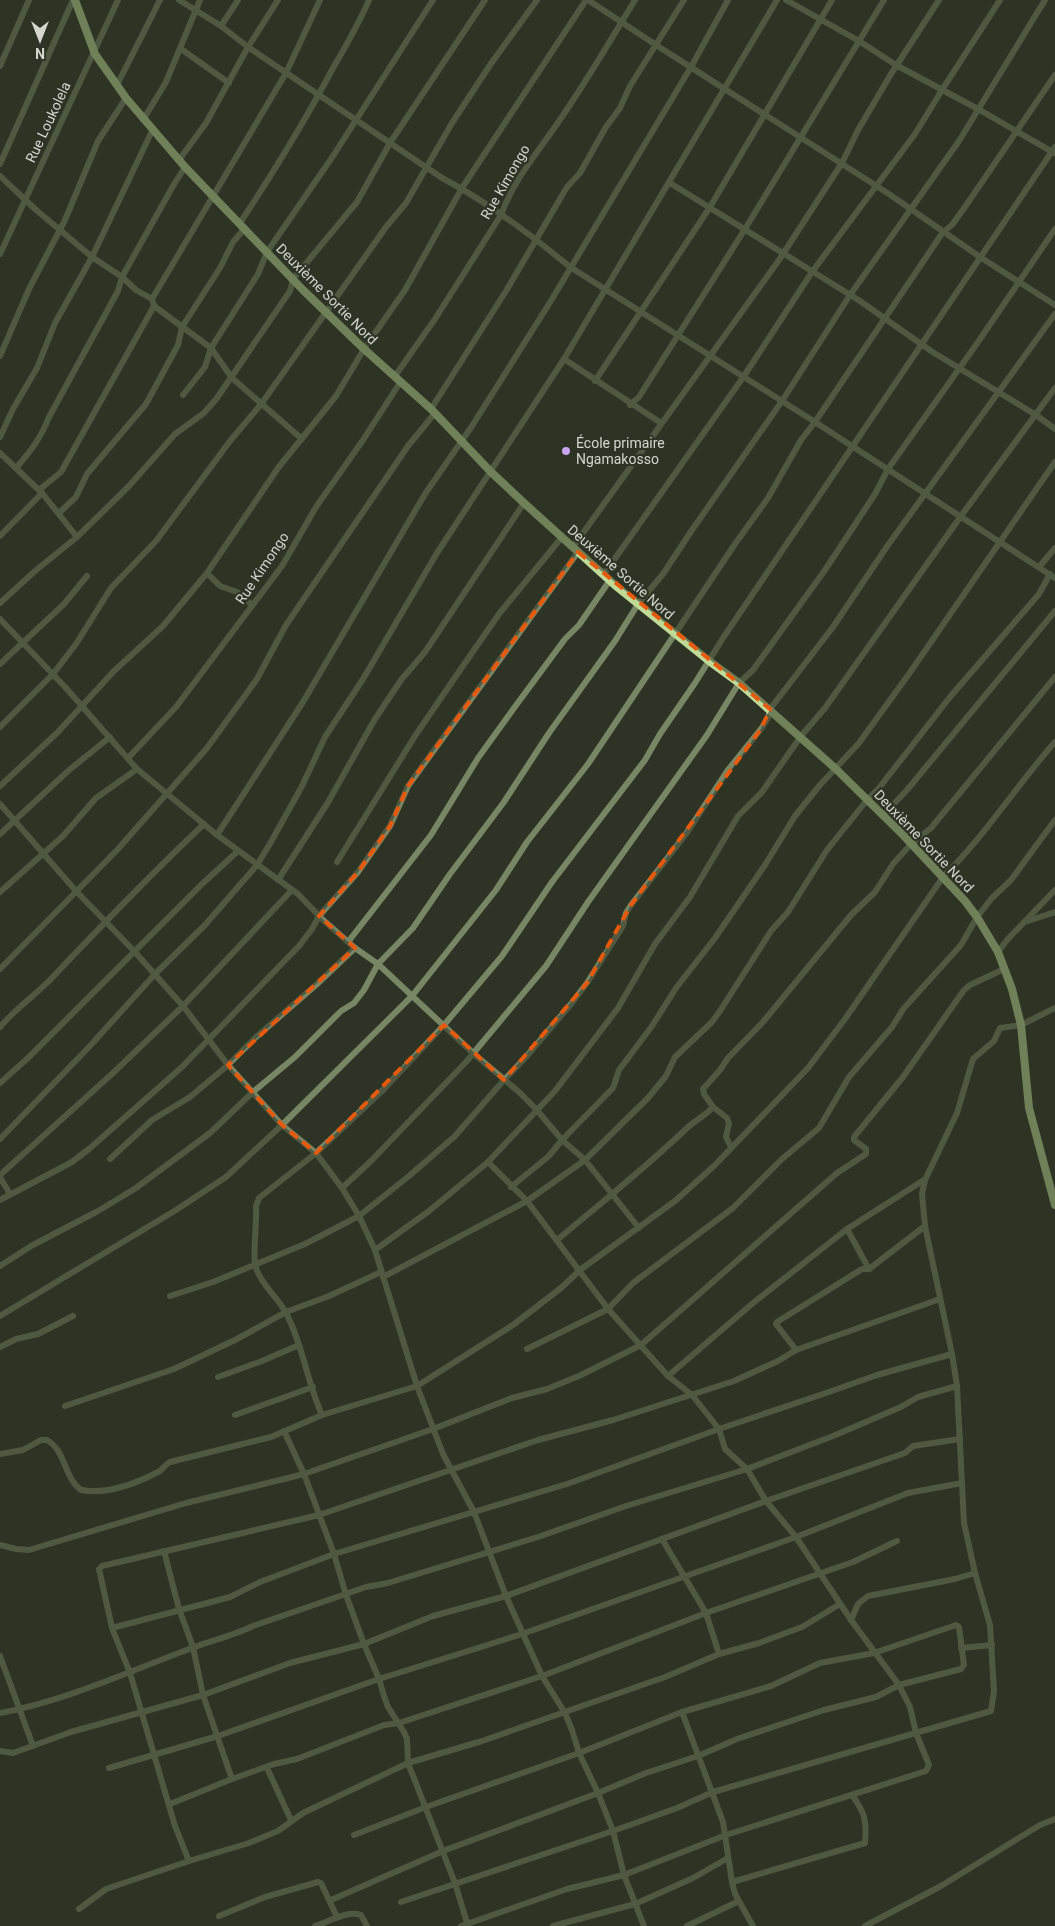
<svg xmlns="http://www.w3.org/2000/svg" width="1055" height="1926" font-family="Roboto,sans-serif">
<rect width="100%" height="100%" fill="#2e3425"/>
<g fill="none" stroke-linecap="round" stroke-linejoin="round">
<g stroke="#798666" stroke-width="6">
<path d="M179 0 221 26 248 47 442 178C488 202 530 234 570 267L815 422 1055 578"/>
<polyline points="588,0 656,45 889,194 980,257 1055,305"/>
<polyline points="786,0 859,41 896,65 978,109 1054,153"/>
<polyline points="221,26 238,0"/>
<polyline points="181,49 229,83"/>
<polyline points="0,66 29,0"/>
<polyline points="117,85 160,0"/>
<polyline points="143,120 166,82 200,0"/>
<polyline points="179,160 206,123 248,47 278,0"/>
<polyline points="0,164 73,0"/>
<polyline points="0,176 35,209 92,257 122,277 136,290 152,299 154,306 211,348 232,378 302,439"/>
<polyline points="670,183 860,301 931,351 1036,415 1055,429"/>
<path d="M240 223C273 173 305 121 333 68 346 46 359 23 369 0"/>
<polyline points="0,254 118,0"/>
<polyline points="152,299 286,73 320,0"/>
<polyline points="0,356 29,289 65,220 98,141 126,98"/>
<polyline points="564,359 661,423"/>
<path d="M395 376 435 319 501 215C513 181 537 153 557 124 585 84 610 41 635 0"/>
<polyline points="595,381 710,207 832,0"/>
<polyline points="183,395 205,367 211,348 258,274 267,252 333,156 433,0"/>
<polyline points="630,405 639,397 745,229 884,0"/>
<polyline points="431,409 506,291 567,187 580,173 606,127 620,108 630,86 684,0"/>
<polyline points="0,437 13,409 37,368 55,323 92,257 152,131"/>
<polyline points="0,453 42,493 77,537"/>
<path d="M16 468C30 452 41 438 49 417L118 291 122 277 173 186 185 167"/>
<polyline points="39,490 61,472 154,306"/>
<polyline points="59,513 76,497 87,474 146,404 178,345 182,327 220,268 233,242 245,228"/>
<polyline points="0,536 42,493"/>
<polyline points="573,547 779,260 842,163 858,130 891,74 939,0"/>
<polyline points="1039,567 1055,548"/>
<polyline points="207,573 220,586 237,592 252,605"/>
<polyline points="604,574 744,376 812,272 915,134 942,90 1000,0"/>
<polyline points="0,603 35,571 77,537 129,486 175,434 204,413 217,398 290,291 293,279 357,202 390,143 485,0"/>
<polyline points="0,619 66,688 137,769 217,835 298,894 322,919 355,948 378,964 474,1054 519,1092 536,1109 562,1140 585,1160 639,1228"/>
<polyline points="0,664 64,604 87,576"/>
<polyline points="0,727 53,674 76,644 111,588 156,541 230,441 262,403 386,227 406,203 452,123 490,65 537,0"/>
<polyline points="128,758 176,707 282,566 316,507 363,440 401,381"/>
<polyline points="0,786 57,733 114,671 163,626 207,573 278,468 336,396 364,349 405,290 462,188 586,0"/>
<polyline points="0,804 76,891 134,951 183,1006 228,1065 282,1125 316,1153 342,1188 359,1216 375,1250 417,1386 443,1454 474,1512 506,1596 542,1676 565,1713 572,1730 579,1753 598,1793 613,1831 624,1875 644,1926"/>
<polyline points="882,815 888,810 907,790 1055,611"/>
<polyline points="0,834 68,771 110,737"/>
<polyline points="217,835 303,702 425,494 472,426 549,304 691,67 728,0"/>
<polyline points="337,862 415,736 456,676 499,614 562,537"/>
<polyline points="278,880 327,804 375,719 401,680 425,652 524,503"/>
<polyline points="0,892 63,836 96,798 137,769"/>
<polyline points="1028,921 1055,912"/>
<polyline points="348,942 431,835 478,758 514,708 565,639 579,625 610,580"/>
<polyline points="998,952 1007,940 1055,890"/>
<polyline points="0,969 118,849 207,748 257,679 286,625 408,446 435,413"/>
<path d="M0 1027C15 1009 34 996 50 980 100 927 151 874 204 824"/>
<polyline points="0,1083 28,1058 201,885 238,851"/>
<polyline points="713,1107 727,1118 729,1123 726,1137 731,1147"/>
<polyline points="0,1139 89,1047 155,974 205,925 257,865 271,842 302,786 325,737 363,679 437,553 564,359 777,0"/>
<polyline points="110,1159 152,1120 190,1097 228,1065 255,1038 316,985 355,948"/>
<polyline points="511,1187 549,1156 562,1140 613,1088 619,1070 652,1026 676,988 715,938 765,865 795,816 820,785 859,743 911,671 1055,462"/>
<polyline points="342,1188 371,1161 466,1062 546,966 588,902 707,735 739,683 753,670 825,570 875,494 888,469 978,342 1055,229"/>
<polyline points="10,1194 1,1179 0,1175 113,1073 183,1006 292,890"/>
<polyline points="0,1200 72,1162 89,1149 182,1067 299,946 312,929 319,916 358,872 390,826 408,786 578,552"/>
<polyline points="847,1229 869,1269"/>
<path d="M557 1240C600 1204 645 1168 686 1129 694 1121 705 1116 713 1107L704 1094 703 1089 720 1070 728 1058 763 1022 851 915 875 892 893 864 911 844 931 828 1055 677"/>
<polyline points="375,1250 429,1211 488,1162 555,1091 618,1008 655,944 690,897 738,816 762,792 801,736 825,708 961,516 1055,388"/>
<polyline points="0,1266 31,1246 98,1211 136,1188 210,1133 253,1092 295,1057 341,1011 354,1003 364,990 378,964 413,928 450,874 504,802 549,733 615,641 638,604 663,574 692,530 782,401 850,295 959,141 1045,0"/>
<polyline points="383,1277 527,1201 585,1160 648,1098 666,1076 675,1057 712,1022 720,1011 771,931 788,912 827,850 867,800 879,788 950,697 1039,594 1050,574"/>
<polyline points="170,1296 213,1282 305,1244 359,1216 409,1176 454,1137 504,1080 526,1057 571,1004 587,983 623,926 626,913 631,905 686,834 728,770 761,729 768,718 770,709 833,627 888,545 1055,314"/>
<polyline points="0,1316 176,1210 226,1177 282,1125 412,996 496,890 527,842 588,764 735,544 768,498 801,440 815,422 943,232 952,225 967,204 1055,75"/>
<polyline points="0,1347 16,1339 38,1334 73,1316"/>
<polyline points="527,1349 608,1309 633,1283 733,1208 782,1159 819,1128 849,1077 892,1027 904,1008 961,945 977,917 992,898 1011,880 1055,820"/>
<polyline points="796,1350 776,1324 777,1322 862,1269 869,1269 925,1226"/>
<polyline points="668,1376 753,1303 847,1229 924,1180"/>
<polyline points="218,1377 262,1361 299,1345"/>
<polyline points="65,1406 174,1369 237,1339 286,1312 329,1296 381,1272"/>
<polyline points="235,1415 313,1387"/>
<path d="M322 1415C307 1382 303 1345 286 1313 277 1296 259 1283 255 1264 253 1250 257 1222 256 1206L259 1198 316 1153 384 1089 444 1025 502 956 552 882 645 760 660 734 695 683 723 638 1055 147"/>
<polyline points="284,1431 304,1474 334,1554 346,1595 364,1644 379,1679 384,1696 388,1707 404,1732 407,1739 408,1763 455,1883 468,1926"/>
<path d="M0 1454 23 1450 41 1440H47C66 1451 64 1478 81 1490 107 1495 135 1484 158 1472 163 1470 165 1464 170 1462L271 1437 322 1415 417 1386 513 1325 561 1288 580 1270 675 1201 715 1165 808 1068 845 1019 943 877C985 836 1016 786 1055 742"/>
<polyline points="662,1539 706,1613 719,1654"/>
<polyline points="0,1545 16,1549 29,1550 186,1503 304,1474 433,1429 512,1398 547,1389 579,1376 641,1345 837,1173 866,1154 866,1149 854,1140 854,1137 903,1077 964,990 970,985 1004,969"/>
<polyline points="164,1551 179,1609 193,1647 203,1695 232,1779"/>
<polyline points="851,1620 858,1604 868,1596 955,1579 975,1573"/>
<polyline points="112,1628 230,1597 260,1582 334,1554 567,1484 719,1429 826,1393 877,1375 952,1354"/>
<polyline points="961,1648 992,1645"/>
<polyline points="0,1656 33,1746"/>
<polyline points="682,1712 723,1822 732,1882 735,1894 753,1926"/>
<path d="M0 1713C65 1701 130 1671 192 1648 212 1640 233 1636 253 1626L366 1587 388 1583 538 1537 626 1506 747 1469 833 1436 901 1407 918 1397 957 1386"/>
<polyline points="0,1751 13,1753 71,1732 203,1695 290,1663 364,1644 433,1616 506,1596 766,1501 905,1453 913,1446 960,1439"/>
<polyline points="109,1768 218,1736 379,1679 522,1634 796,1537 908,1493 962,1483"/>
<polyline points="267,1768 291,1820"/>
<polyline points="170,1804 232,1779 274,1764 297,1759 384,1725 399,1723 542,1676 706,1613 853,1562 897,1541"/>
<polyline points="189,1861 175,1826 130,1673 112,1628 99,1569 102,1566 319,1515 538,1440 613,1420 734,1381 778,1361 796,1350 940,1299"/>
<path d="M732 1882 865 1843C867 1821 865 1813 852 1795"/>
<polyline points="331,1900 443,1851 598,1793 646,1773 698,1756 737,1739 824,1710 876,1697 899,1685 961,1669 964,1665 959,1627 956,1625 874,1653 820,1663 771,1686 682,1712 579,1753 426,1807 354,1835"/>
<polyline points="401,1902 613,1831 677,1808 713,1792 991,1711 994,1691 990,1625 975,1573 964,1523 957,1386 952,1354 925,1226 922,1194 925,1180 957,1113 973,1059 994,1041 1000,1028 1021,1025 1055,1008"/>
<polyline points="79,1909 106,1889 189,1861 249,1843 278,1831 303,1813 408,1763 482,1741 665,1677 719,1654 759,1643 802,1627 840,1604"/>
<polyline points="219,1916 265,1897 318,1882 321,1883 337,1917"/>
<path d="M315 1926C329 1922 347 1910 361 1915L367 1926"/>
<polyline points="461,1926 567,1889 624,1875 726,1835 926,1771 929,1765 916,1733 910,1707 899,1685 851,1620 796,1537 766,1501 747,1469 725,1449 719,1429 692,1395 668,1376 608,1309 527,1201 488,1162"/>
<polyline points="553,1926 635,1904 693,1878 728,1858"/>
<polyline points="687,1926 739,1901"/>
<polyline points="865,1926 941,1886 1040,1825 1055,1819"/>
</g>
<polyline stroke="#c0db98" stroke-width="8" points="75,0 95,54 126,98 185,167 303,290 364,349 431,409 491,472 524,503 617,587 709,661 739,683 836,769 904,836 965,901 977,917 998,952 1012,989 1021,1025 1029,1108 1055,1205"/>
</g>
<path d="M0 0H1055V1926H0ZM578 552 770 709 761 729 631 905 587 983 504 1080 444 1025 316 1153 282 1125 228 1065 355 948 319 916 358 872 390 826 408 786Z" fill="#2e3425" fill-opacity=".55" fill-rule="evenodd"/>
<path fill="none" stroke="#e8590c" stroke-width="4" stroke-dasharray="10 6" stroke-linejoin="round" d="M578 552 770 709 761 729 631 905 587 983 504 1080 444 1025 316 1153 282 1125 228 1065 355 948 319 916 358 872 390 826 408 786Z"/>
<circle fill="#c8a5ee" stroke="#2e3425" stroke-width="2" cx="566" cy="451" r="5"/>
<g text-anchor="middle" dominant-baseline="central" stroke-width="4.5" stroke-linejoin="round" paint-order="stroke">
<g font-size="14" fill="#d3d7ce" stroke="#2e3425">
<text transform="translate(48 122) rotate(-65)">Rue Loukolela</text>
<text transform="translate(505 182) rotate(-60)">Rue Kimongo</text>
<text transform="translate(327 294) rotate(45)">Deuxième Sortie Nord</text>
<text transform="translate(262 568) rotate(-56)">Rue Kimongo</text>
<text transform="translate(621 572) rotate(41)">Deuxième Sortie Nord</text>
<text transform="translate(924 841) rotate(46)">Deuxième Sortie Nord</text>
</g>
<g font-size="14" fill="#d3d7ce" stroke="#2e3425" text-anchor="start">
<text x="576" y="443">École primaire<tspan x="576" dy="16">Ngamakosso</tspan></text>
</g>
</g>
<g transform="translate(40 40) rotate(180)" stroke="#2e3425" stroke-width="4" paint-order="stroke">
<path d="M0-4L9 19L0 12L-9 19Z" fill="#d3d7ce"/>
<text y="-8" font-size="14" font-weight="bold" text-anchor="middle" fill="#d3d7ce">N</text>
</g>
</svg>
